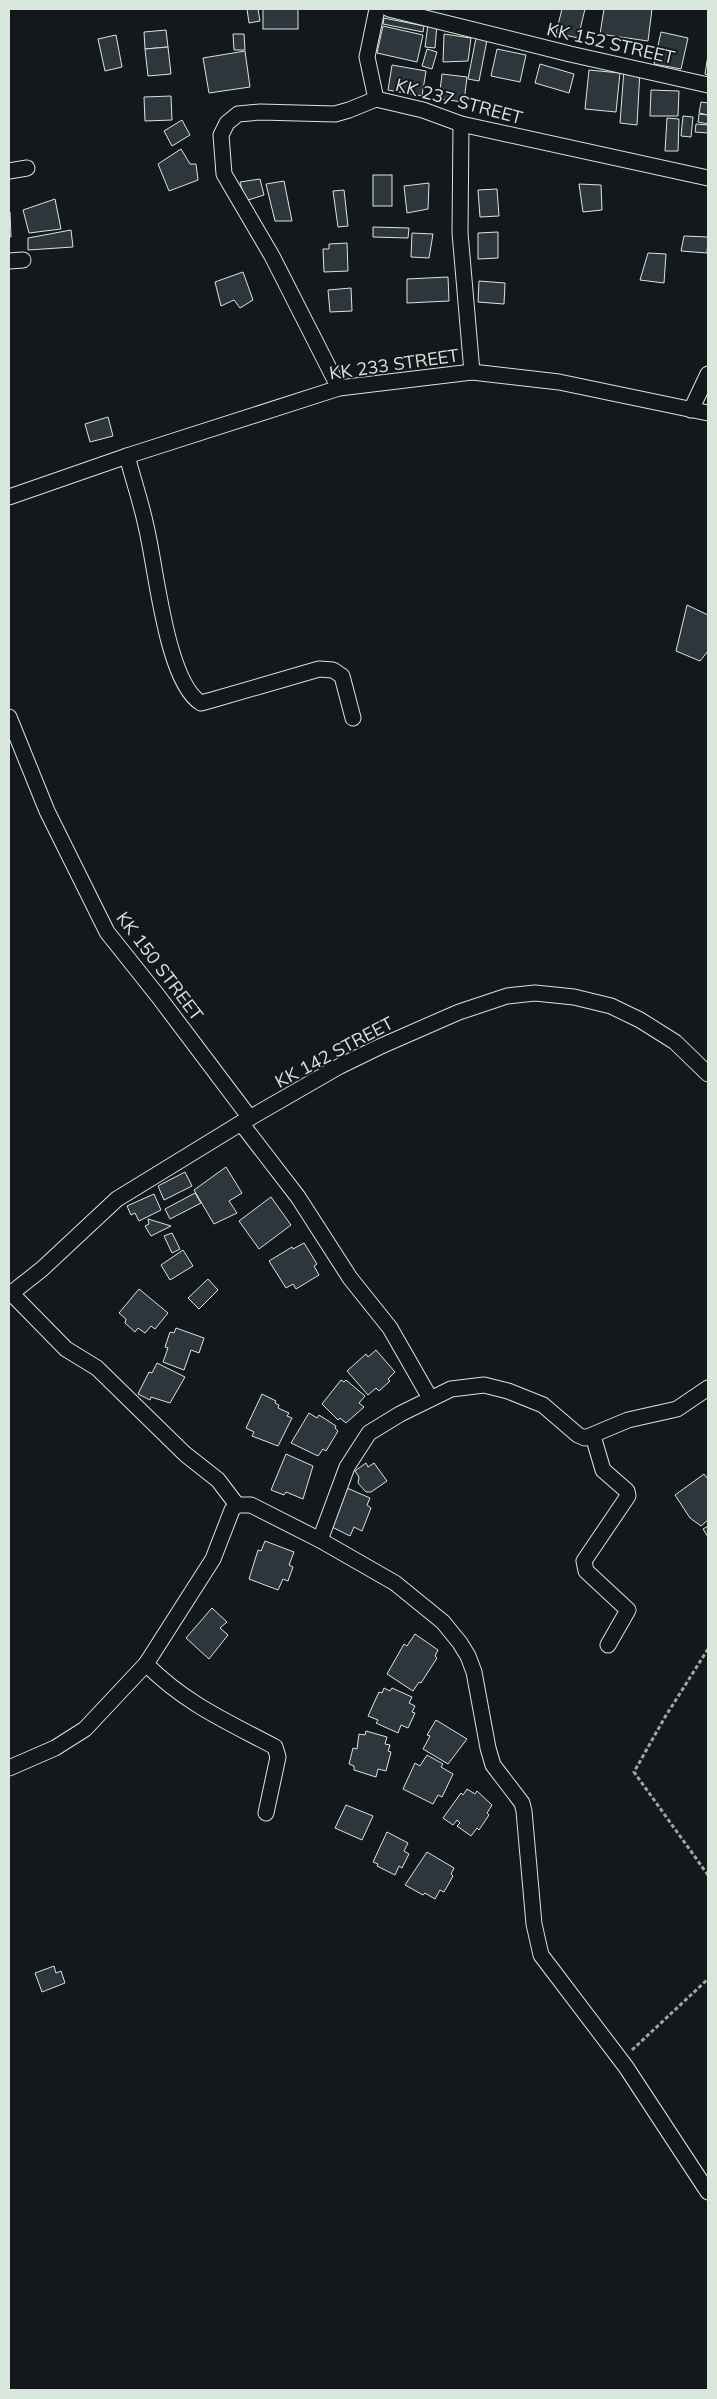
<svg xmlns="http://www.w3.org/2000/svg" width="717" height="2399" font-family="Mulish,sans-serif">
<rect width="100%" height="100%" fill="#14181c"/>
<g fill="#2c363c" stroke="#d8e6dc">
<polygon points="247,9 258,9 260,21 249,23"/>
<rect x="263" y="9" width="35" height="20"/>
<polygon points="562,9 585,9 578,38 556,33"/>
<polygon points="604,9 652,9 648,41 600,34"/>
<polygon points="384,18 424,26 423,32 383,24"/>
<polygon points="428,24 437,25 435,48 425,47"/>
<polygon points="383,26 423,35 417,62 377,53"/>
<polygon points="166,30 168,47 145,49 144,32"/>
<polygon points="661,32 688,38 681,69 654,64"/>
<polygon points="477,33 488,35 479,81 468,79"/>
<polygon points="233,34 244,34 245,50 234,50"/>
<polygon points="444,34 471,38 468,61 443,62"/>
<polygon points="116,35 122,67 105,71 98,39"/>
<polygon points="168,47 171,74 148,76 145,49"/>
<polygon points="427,49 437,52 432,69 422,66"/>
<polygon points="497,49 526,55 520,82 491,76"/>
<polygon points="245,51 250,87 209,93 203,58"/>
<polygon points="708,55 708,75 705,74"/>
<polygon points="540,64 574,74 569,93 535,83"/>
<polygon points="392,65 426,71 422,96 388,90"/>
<polygon points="624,69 640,70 637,125 620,123"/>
<polygon points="589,70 620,73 616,112 585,109"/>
<polygon points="442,74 467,77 464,102 439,99"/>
<polygon points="651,90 679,91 678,116 650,116"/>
<polygon points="171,96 172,120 145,121 144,97"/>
<polygon points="701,102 708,103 708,115 699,113"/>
<polygon points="699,114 708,115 708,124 698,122"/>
<polygon points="683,116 693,117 691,137 681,136"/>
<polygon points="667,118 679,119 678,151 665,151"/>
<polygon points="182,120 190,135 172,146 164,131"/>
<polygon points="696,124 708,125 708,133 695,132"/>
<polygon points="181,149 190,164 196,164 198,180 169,191 158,164"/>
<rect x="373" y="175" width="19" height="31"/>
<polygon points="260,179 264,195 245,201 240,182"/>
<polygon points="284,181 292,221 275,221 266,184"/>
<polygon points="429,183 428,209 407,213 404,186"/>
<polygon points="579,184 601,185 602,210 583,212"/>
<polygon points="497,189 499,216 480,217 478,190"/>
<polygon points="344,190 348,226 338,227 333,191"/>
<polygon points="55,199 61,229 29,233 23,210"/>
<polygon points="9,212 10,212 11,237 9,237"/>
<polygon points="373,227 409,228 408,238 373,237"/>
<polygon points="71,230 73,247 28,250 28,238"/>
<polygon points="498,232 498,258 478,259 478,233"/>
<polygon points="412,233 433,234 429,258 411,257"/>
<polygon points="684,236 708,237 707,253 681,251"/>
<polygon points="347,243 348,271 324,272 323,249 329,249 329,244"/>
<polygon points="648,253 666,254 664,283 640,280"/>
<polygon points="243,272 253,300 240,308 234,300 221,306 215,282"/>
<polygon points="448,277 449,301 407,303 407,279"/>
<polygon points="479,281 505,283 504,304 478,302"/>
<polygon points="351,288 352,311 330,312 328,290"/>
<polygon points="108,417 113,436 90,442 85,424"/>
<polygon points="687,605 708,615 708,651 700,661 676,651"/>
<polygon points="226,1167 242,1193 229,1201 237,1213 214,1224 194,1190"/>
<polygon points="185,1172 192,1186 164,1200 158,1186"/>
<polygon points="195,1193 201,1203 170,1219 165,1209"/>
<polygon points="154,1194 161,1210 139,1221 135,1213 131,1215 127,1206"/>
<polygon points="271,1197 291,1225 259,1249 239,1221"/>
<polygon points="148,1219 171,1226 151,1236 145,1226 149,1224"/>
<polygon points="172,1233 180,1249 172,1253 164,1236"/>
<polygon points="304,1243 317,1264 314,1266 319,1275 296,1289 293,1284 286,1288 269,1261 292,1247 293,1249"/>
<polygon points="183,1250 193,1266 170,1280 161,1265"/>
<polygon points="208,1279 218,1290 199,1309 188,1298"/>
<polygon points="139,1289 168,1313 155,1329 151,1326 145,1333 138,1328 135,1332 125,1323 126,1319 119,1313"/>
<polygon points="176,1328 204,1338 199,1353 191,1350 184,1370 163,1362 168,1348 165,1347 170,1332 174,1333"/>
<polygon points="376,1350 395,1372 388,1379 390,1381 379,1391 376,1388 368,1395 347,1371 366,1354 368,1357"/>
<polygon points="157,1363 185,1377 170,1403 151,1397 150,1400 138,1394 149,1372 152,1373"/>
<polygon points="341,1380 344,1382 346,1380 365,1396 359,1403 364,1407 346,1423 340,1418 338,1420 322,1404"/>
<polygon points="262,1394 276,1401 275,1403 279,1405 278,1408 289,1413 287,1416 292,1418 278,1446 252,1436 254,1432 246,1428"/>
<polygon points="309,1413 317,1418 319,1415 336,1426 335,1428 338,1431 326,1451 323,1449 318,1456 291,1443"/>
<polygon points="286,1454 313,1466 303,1499 286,1492 284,1495 271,1490"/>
<polygon points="366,1463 368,1467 374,1463 387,1481 371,1492 366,1492 358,1483 359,1477 355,1471"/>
<polygon points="704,1474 708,1479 708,1520 701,1526 690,1518 675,1495"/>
<polygon points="347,1488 370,1498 367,1505 371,1508 362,1531 354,1527 350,1536 332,1527"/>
<polygon points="708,1526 708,1537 703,1529"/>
<polygon points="265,1541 294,1552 289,1565 293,1567 288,1581 283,1579 278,1590 249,1579 258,1550 261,1551"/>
<polygon points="212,1608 227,1622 220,1628 228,1635 209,1659 186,1638"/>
<polygon points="415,1634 438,1650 435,1656 437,1658 421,1683 419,1682 413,1691 387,1674 404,1644 407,1646"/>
<polygon points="384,1688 390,1691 392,1688 412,1697 409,1703 415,1706 412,1712 415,1713 408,1728 401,1725 398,1733 376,1723 378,1720 368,1716 379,1692 382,1693"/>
<polygon points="436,1720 467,1739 448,1764 423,1749 430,1736 427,1735"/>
<polygon points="366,1731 387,1737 385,1744 390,1745 388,1751 391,1752 386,1771 378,1769 376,1777 354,1770 354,1766 349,1764 353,1748 357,1749 359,1734 365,1735"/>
<polygon points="427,1755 443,1764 441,1767 453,1774 442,1797 438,1795 433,1804 403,1789 415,1763 420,1766"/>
<polygon points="467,1789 475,1794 477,1791 492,1805 487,1813 489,1815 479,1830 477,1828 471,1836 457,1826 460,1823 457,1820 453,1825 443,1818 461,1793 463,1795"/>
<polygon points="346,1805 373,1816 362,1840 335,1828"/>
<polygon points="387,1832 408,1843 404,1851 409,1854 402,1868 399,1866 395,1875 377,1866 378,1864 373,1862"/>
<polygon points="427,1852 454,1868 451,1874 453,1876 444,1892 440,1890 435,1899 425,1893 423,1895 405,1885"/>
<polygon points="54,1966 56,1973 61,1971 65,1983 42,1992 35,1973"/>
</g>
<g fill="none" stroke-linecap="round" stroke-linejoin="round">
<g stroke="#d8e6dc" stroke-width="17">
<g id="street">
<polyline points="389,9 570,54 708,85"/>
<polyline points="376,99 367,57 377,9"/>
<polyline points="461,124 460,233 472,372"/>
<polyline points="9,171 27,168"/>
<polyline points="9,261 23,260"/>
<polyline points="339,388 272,256 224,174 221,135 227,123 238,114 260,112 335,114 349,110 376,99 423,110 461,124 708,178"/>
<polyline points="691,410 708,374"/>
<path d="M127 456C133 479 141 502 146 526 156 566 166 682 201 703L212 700 319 669 333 670 342 676 353 718"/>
<polyline points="9,497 127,456 339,388 472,372 559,382 708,413"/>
<polyline points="9,717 47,811 107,932 158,996 250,1118"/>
<polyline points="241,1123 298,1197 350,1278 390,1328 430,1398"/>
<polyline points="11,1293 66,1349 97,1368 185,1454 218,1480 237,1505"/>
<polyline points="9,1295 42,1269 117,1199 241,1123 340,1066 379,1047 459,1012 507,996 535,993 574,997 611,1006 640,1020 675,1042 708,1074"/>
<polyline points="593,1436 603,1470 627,1491 628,1496 584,1561 586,1571 628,1610 608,1645"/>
<polyline points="320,1540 347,1467 369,1433 400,1414 451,1389 484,1385 508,1391 543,1405 578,1435 585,1438 628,1420 677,1409 708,1388"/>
<path d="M146 1664C186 1704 226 1721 275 1747L278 1757 266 1813"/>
<polyline points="9,1768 55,1748 85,1729 146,1664 213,1559 232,1510 237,1505 251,1505 320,1540 395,1583 443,1622 460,1643 468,1656 474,1672 488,1748 493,1765 522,1803 524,1811 534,1924 541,1955 626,2067 708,2192"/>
</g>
</g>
<g stroke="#9da8a2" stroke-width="3" stroke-dasharray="4 2.5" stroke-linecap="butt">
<polyline points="708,1649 665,1717 634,1772 708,1875"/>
<polyline points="632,2050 708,1979"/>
</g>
<use href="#street" stroke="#14181c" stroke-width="15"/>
</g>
<g text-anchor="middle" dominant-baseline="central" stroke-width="4" stroke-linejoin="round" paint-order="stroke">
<g font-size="18" fill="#d8e6dc" stroke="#14181c">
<text transform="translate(611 43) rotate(13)">KK 152 STREET</text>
<text transform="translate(459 101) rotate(15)">KK 237 STREET</text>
<text transform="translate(394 364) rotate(-8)">KK 233 STREET</text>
<text transform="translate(160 966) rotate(53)">KK 150 STREET</text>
<text transform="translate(334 1052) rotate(-28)">KK 142 STREET</text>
</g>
</g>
<rect width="717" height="2399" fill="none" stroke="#d8e6dc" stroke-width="20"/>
</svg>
